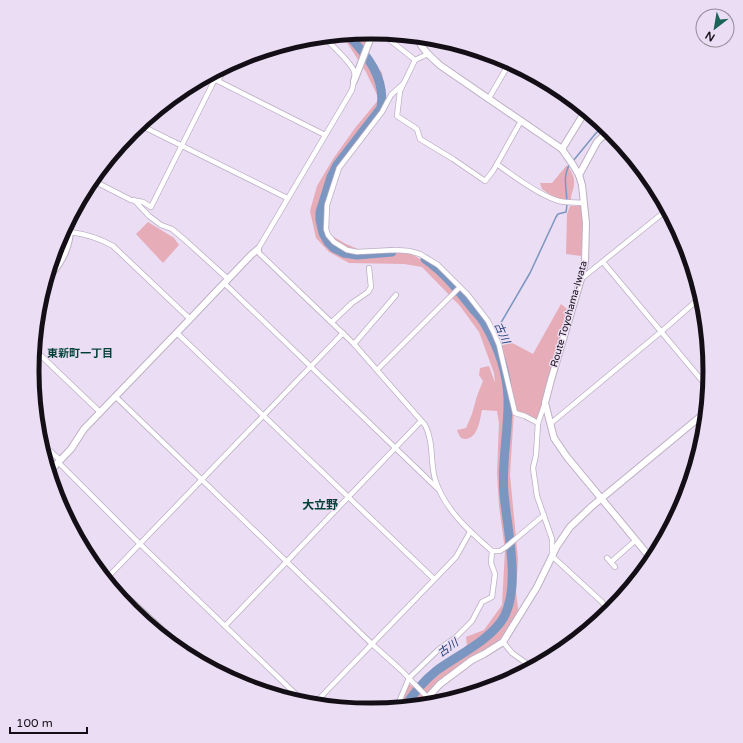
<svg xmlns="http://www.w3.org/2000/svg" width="743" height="743" font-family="'Varela Round','Noto Sans JP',sans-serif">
<rect width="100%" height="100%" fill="#ebddf3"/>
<g fill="#e6acb7">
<path d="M372 32 366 51 382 73 387 103 339 168 329 199 327 233 346 244 365 252H408L437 269 479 309 498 341 493 339 501 353 510 388 499 336 533 354 561 304 567 309 538 423 514 410 510 475 518 559 516 592 519 616 511 629 491 648 474 655 421 699 420 706 397 708 408 684 415 687 467 645 466 637 484 630 502 605 505 550 499 506 497 473 499 423 497 411 482 410C480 419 478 439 465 439 460 439 459 435 457 430L466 428 472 414 477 396 483 381 479 375 480 368 489 366 495 383 494 373 479 332 460 306 422 267 404 264 349 263 329 252 316 238 310 211 317 186 333 159 355 128 379 99 366 72 342 35Z"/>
<path d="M567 165C571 171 575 177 574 184 574 189 571 193 571 200L567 205H564L542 189 540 183H552Z"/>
<polygon points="570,206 583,206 584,229 581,256 566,254 567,214"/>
<polygon points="148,222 174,238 179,245 163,263 136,234"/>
</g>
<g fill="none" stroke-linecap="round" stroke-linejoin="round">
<g stroke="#7b96c1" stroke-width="1.5">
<polyline points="573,161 596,133 605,126"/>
<path d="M495 333 530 273 556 217 558 214 566 212C570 196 560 179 570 164"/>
</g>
<g stroke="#7b96c1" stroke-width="9">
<path d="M347 34C367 55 386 78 381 108L337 165 331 177 320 212V220L323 233 328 242 334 248 344 253 357 255 392 252"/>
<path d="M404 708C413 694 422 682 436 671 456 656 491 640 504 617 521 585 507 529 504 494 501 462 509 430 508 398 507 373 498 347 486 326 483 320 478 314 473 309 459 291 444 272 425 259"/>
</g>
<g stroke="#bdb0c5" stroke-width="6">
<g id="street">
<polyline points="381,33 415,60 428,54"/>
<path d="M324 37C332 46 349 60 354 71 356 77 353 84 352 90L258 249 259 253 354 344 425 425C434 442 430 462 435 479 444 509 469 531 492 551H500L506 547 544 515"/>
<polyline points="415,60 400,91 397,116 417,129 420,139 453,159 485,181 493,171 521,121"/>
<polyline points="208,76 325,135"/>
<polyline points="218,81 226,66"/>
<polyline points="403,84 391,95 382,112 339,168 327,205 326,229 328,235 334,242 347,250 357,252 396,250 409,251 420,254 438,265 468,295 488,321 494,333 499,345 515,413 525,416 538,423"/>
<polyline points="489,98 510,62"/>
<polyline points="140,125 287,198"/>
<path d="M497 164C513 176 540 196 559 201 567 203 576 202 584 203"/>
<polyline points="92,180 131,200 143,202 151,207 215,79"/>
<polyline points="134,200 149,216 161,225 172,229 185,240 228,279"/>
<path d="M70 232C86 234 99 238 113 246L190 319"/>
<polyline points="603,262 709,389"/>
<polyline points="581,279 668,209"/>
<polyline points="224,283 438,489"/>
<polyline points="332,322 352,303 368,292 371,287 369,268"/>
<polyline points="177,333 434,579"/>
<polyline points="354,344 396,295"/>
<polyline points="34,349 100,412"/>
<polyline points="377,370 460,287"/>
<polyline points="116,397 372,644 401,670 428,698"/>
<polyline points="545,403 538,423 536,455 533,468 537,496 552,539 552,556 602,602 607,609 607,615"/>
<polyline points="550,424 662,331 702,296"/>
<polyline points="40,442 60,460"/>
<polyline points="58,462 140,544 307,705"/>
<polyline points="607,558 615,567"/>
<polyline points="611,562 636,540"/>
<polyline points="106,579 343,333"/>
<polyline points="607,609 625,595"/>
<polyline points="225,626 421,421"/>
<polyline points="503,642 512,653 533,668"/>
<polyline points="313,705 456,557 470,532"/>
<polyline points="396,709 409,678 439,649 455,638 472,621 482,602 492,597 495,574 491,563 492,551"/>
</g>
</g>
<g stroke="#bdb0c5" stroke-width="8">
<g id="secondary">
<path d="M417 36C421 49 431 57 441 66L562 149 573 165 579 175 582 185 586 223 585 262 581 279 551 380 545 403 554 438 567 457 653 561"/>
<polyline points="354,81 373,32"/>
<polyline points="562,149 586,110"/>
<polyline points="579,175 597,142 609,130"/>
<path d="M46 280C63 262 72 244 70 219"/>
<polyline points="49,472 71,449 84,429 190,319 251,255 258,249"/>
<polyline points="100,573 194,660"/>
<polyline points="425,706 430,695 440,684 472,660 484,654 503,642 537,587 557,546 570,527 591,507 707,411"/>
</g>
</g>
<use href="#street" stroke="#fff" stroke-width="4.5"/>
<use href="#secondary" stroke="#fff" stroke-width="6"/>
</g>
<g text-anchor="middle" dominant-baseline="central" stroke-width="3" stroke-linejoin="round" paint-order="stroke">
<g font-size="10" fill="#140f16" stroke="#ebddf3">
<text transform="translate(569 314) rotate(-74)">Route Toyohama-Iwata</text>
</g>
<g font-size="11" font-style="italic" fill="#1d3e74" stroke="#ebddf3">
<text transform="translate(502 333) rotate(66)">古川</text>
<text transform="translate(448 648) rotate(-35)">古川</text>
</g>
<g font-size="11" font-weight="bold" fill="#003f36" stroke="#ebddf3">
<text x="80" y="353">東新町一丁目</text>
</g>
<g font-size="12" font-weight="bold" fill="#003f36" stroke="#ebddf3">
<text x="320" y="505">大立野</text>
</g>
</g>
<path d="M0 0H743V743H0ZM39 371a332 332 0 1 1 664 0a332 332 0 1 1-664 0Z" fill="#ebddf3" fill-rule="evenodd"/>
<path fill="none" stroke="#140f16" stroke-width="5" d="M39 371a332 332 0 1 1 664 0a332 332 0 1 1-664 0Z"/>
<g transform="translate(715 28) rotate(211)"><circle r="19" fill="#ebddf3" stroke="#958b9b"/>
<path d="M0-3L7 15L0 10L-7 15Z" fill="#1c6458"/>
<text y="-6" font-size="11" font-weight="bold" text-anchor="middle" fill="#140f16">N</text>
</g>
<path d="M10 727v6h77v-6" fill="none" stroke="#140f16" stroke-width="2"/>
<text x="16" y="727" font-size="12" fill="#140f16" stroke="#ebddf3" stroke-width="3" paint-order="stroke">100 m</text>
</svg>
